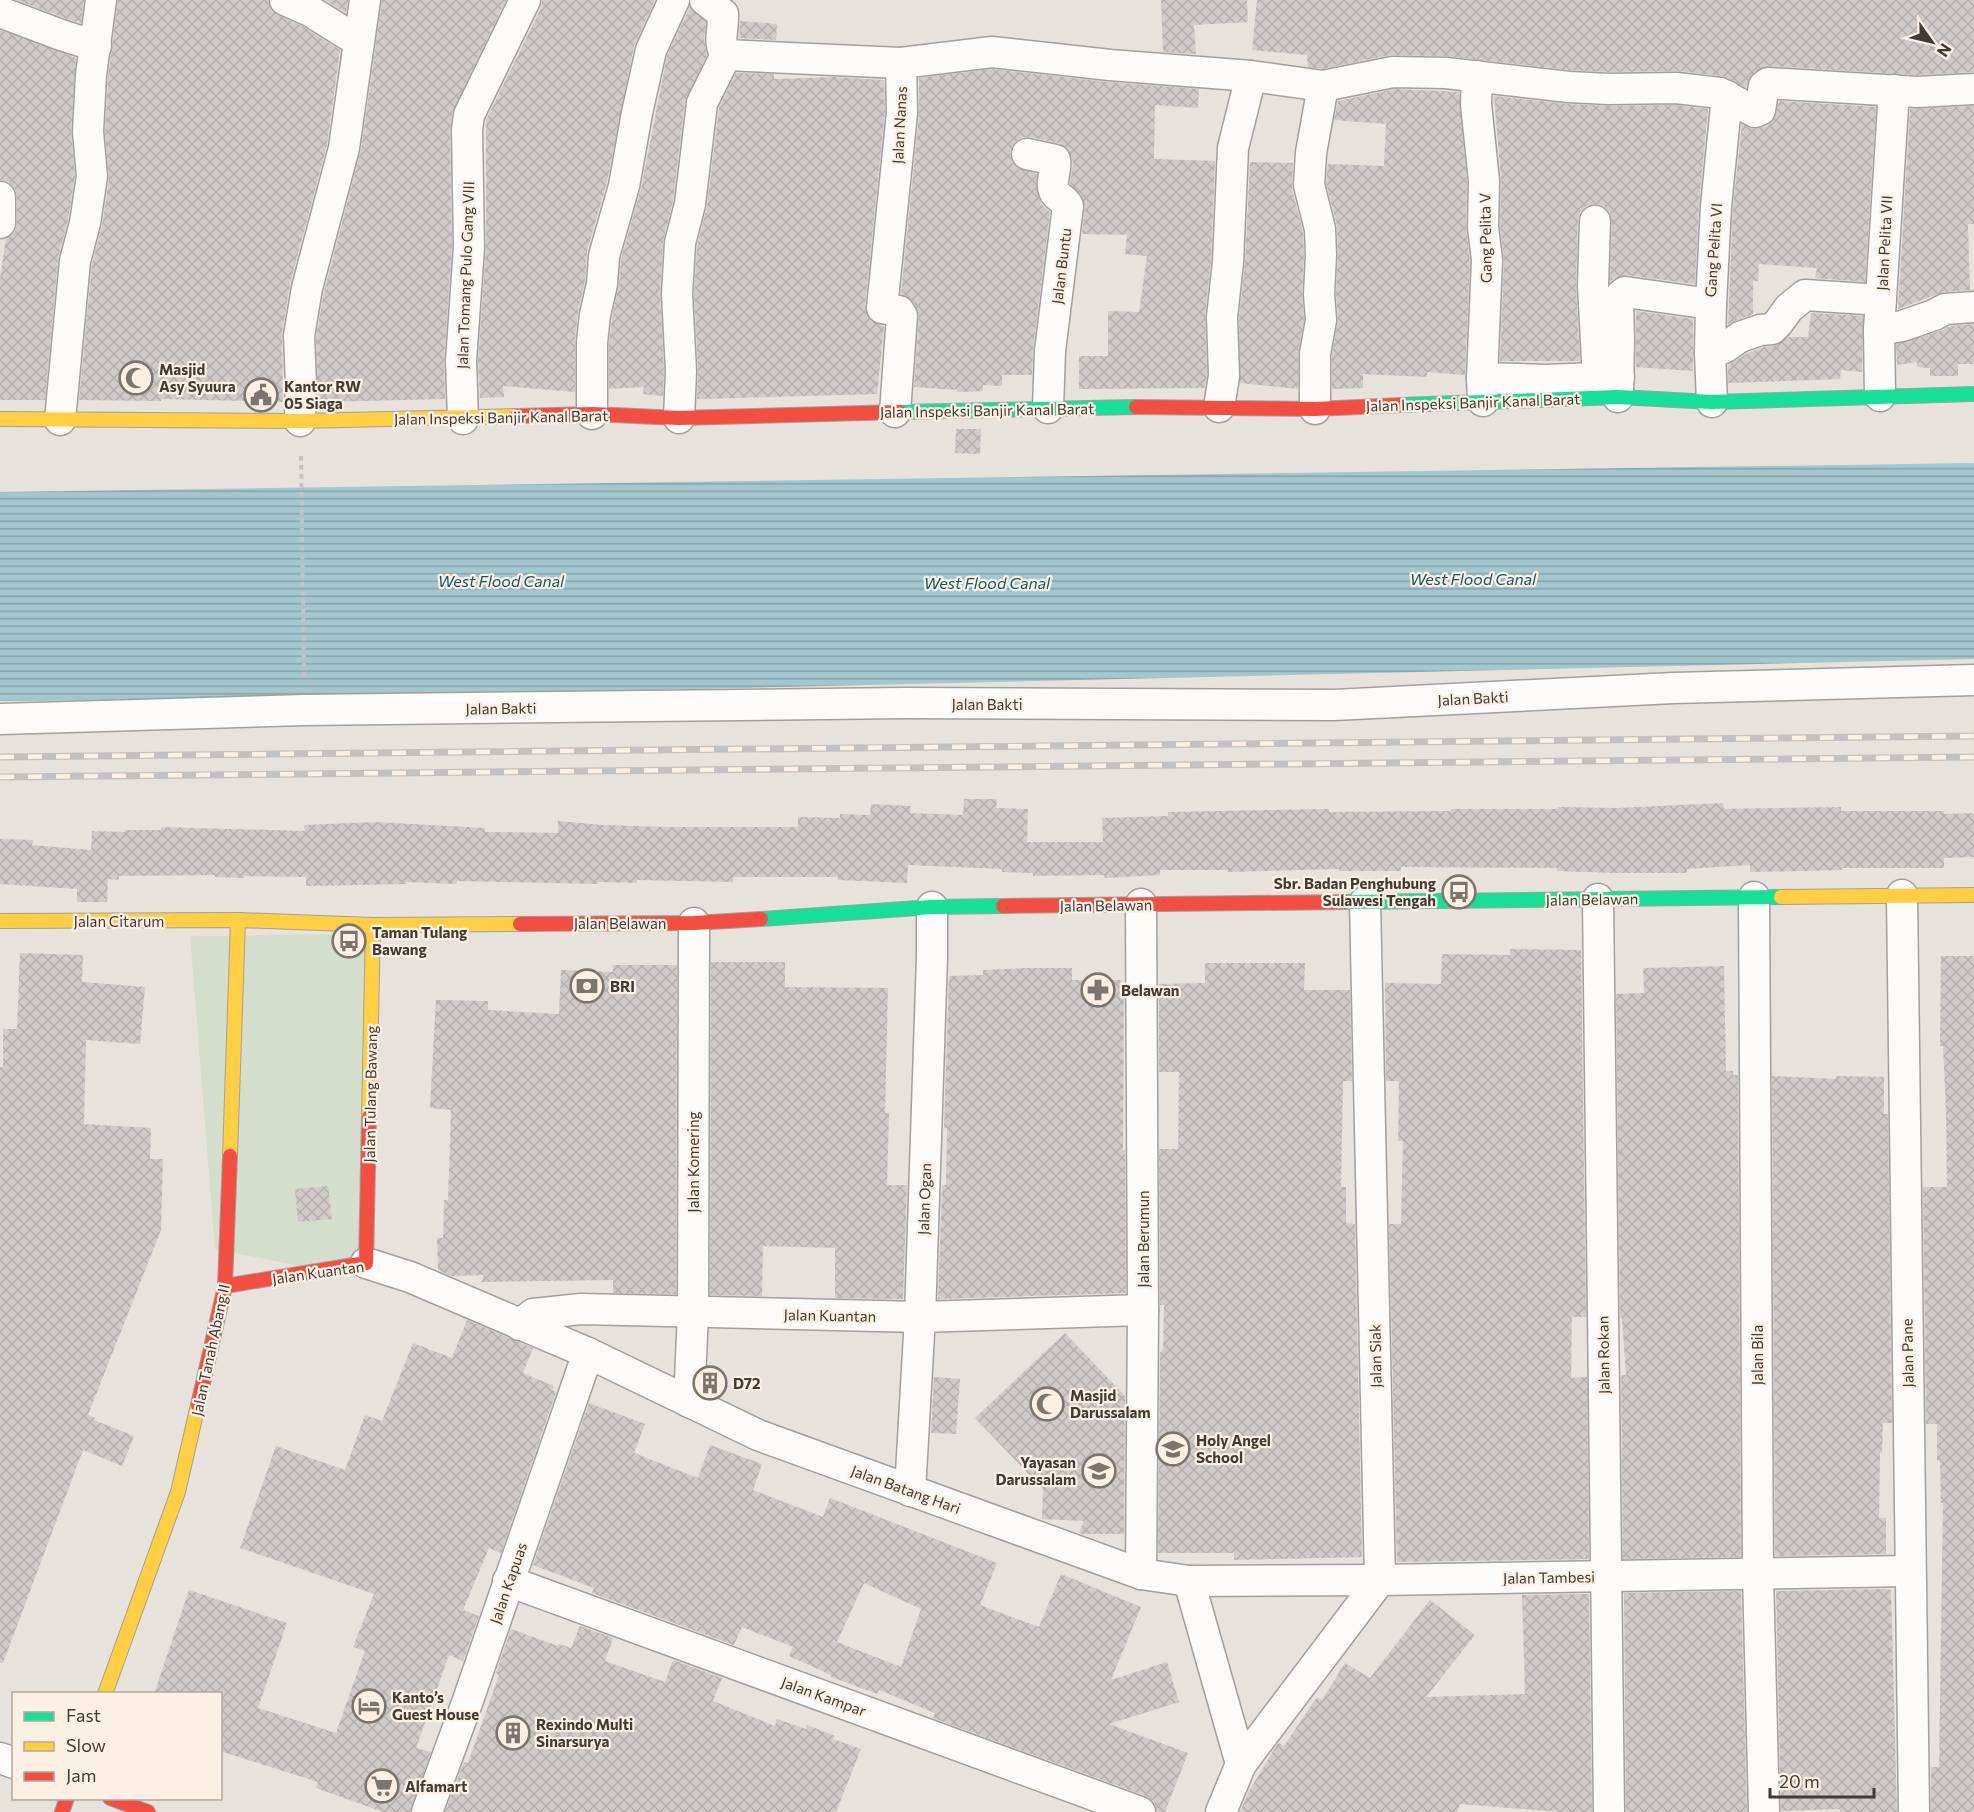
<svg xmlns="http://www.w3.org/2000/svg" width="1974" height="1812" font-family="Commissioner,sans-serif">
<defs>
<pattern id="water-rules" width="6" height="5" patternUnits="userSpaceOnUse" patternTransform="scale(1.5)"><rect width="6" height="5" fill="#a3c6cf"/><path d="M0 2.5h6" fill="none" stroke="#86a2a9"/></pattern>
<pattern id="building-cross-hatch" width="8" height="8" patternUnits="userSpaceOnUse" patternTransform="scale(1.5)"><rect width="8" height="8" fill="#d0cac9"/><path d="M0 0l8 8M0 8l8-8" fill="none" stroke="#b4aead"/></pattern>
</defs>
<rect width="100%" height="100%" fill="#e8e2dc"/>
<polygon fill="#d3decd" points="370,934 376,1281 215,1249 190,936"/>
<polygon fill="url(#water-rules)" points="1974,463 1974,659 313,698 0,701 0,492"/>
<g fill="url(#building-cross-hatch)" fill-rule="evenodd">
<polygon points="17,0 84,0 81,23 67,19"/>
<polygon points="118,0 268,0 271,10 278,15 302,26 340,50 327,145 290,284 282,333 283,402 161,399 161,401 79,400 92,264 102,226 109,179 105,132 108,77"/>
<polygon points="325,0 348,0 346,13"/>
<polygon points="382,0 506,0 452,113 450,130 452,247 444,360 445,399 318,402 316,337 324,292 361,150"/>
<polygon points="542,0 655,0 634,46 607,182 587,251 585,281 578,311 575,340 575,392 503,386 504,397 480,398 478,361 486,248 486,120 541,8"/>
<polygon points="1161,0 1247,0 1248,22 1194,25 1196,54 1163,52"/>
<polygon points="1257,0 1974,0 1974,72 1917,75 1769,66 1754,72 1746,88 1722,76 1678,71 1609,72 1570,70 1446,56 1390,55 1322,69 1308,67 1307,55 1252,50"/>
<polygon points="690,7 706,22 704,40 707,55 685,101 673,201 663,242 660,293 664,371 663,396 643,394 644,387 609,389 609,343 612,318 619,285 621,259 641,189 667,56"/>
<polygon points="740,21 777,24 776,40 739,38"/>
<polygon points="0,30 76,58 71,131 75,176 68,220 58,259 45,400 0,400 0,278 6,239 15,232 17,223 17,197 15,189 9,182 0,180"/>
<polygon points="992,69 1108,82 1199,89 1198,108 1155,105 1154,159 1215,161 1211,261 1205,315 1207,375 1205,388 1079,389 1079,356 1108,356 1108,311 1139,312 1147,256 1125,254 1127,235 1082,234 1085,207 1081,194 1070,184 1073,162 1068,149 1059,143 1030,137 1022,137 1015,142 1010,151 1011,160 1016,167 1037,174 1036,185 1038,196 1042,205 1050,212 1033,349 1032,375 1002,375 1002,386 983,385 983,391 957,392 957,390 914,387 919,317 914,302 908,297 901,294 919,115 919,78"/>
<polygon points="736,73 774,74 774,79 834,77 884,80 885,112 865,306 866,314 871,321 884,326 877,394 697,399 698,370 694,294 697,246 707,206 719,108"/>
<polygon points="1395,89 1459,92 1467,182 1466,227 1470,261 1465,375 1427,372 1427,377 1363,374 1363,388 1332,389 1332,356 1338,319 1336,294 1338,254 1337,225 1326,183 1328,164 1384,166 1386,124 1334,120 1338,101"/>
<polygon points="1494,96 1568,104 1609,106 1675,105 1708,109 1699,204 1695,284 1627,275 1615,278 1610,281 1612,222 1610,213 1604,206 1595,204 1586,206 1580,212 1578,220 1576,287 1580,361 1500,361 1504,261 1500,226 1501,179"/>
<polygon points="1779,101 1876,107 1865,282 1815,278 1817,268 1759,264 1758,281 1753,281 1753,314 1728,324 1733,207 1742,124 1754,129 1767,126 1774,120"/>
<polygon points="1974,106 1974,224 1968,224 1970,290 1943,292 1898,309 1910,109"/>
<polygon points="1250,162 1293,163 1292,189 1303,231 1304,255 1302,293 1304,319 1298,354 1298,389 1240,383 1239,318 1245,263"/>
<polygon points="1636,311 1693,319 1693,371 1636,367"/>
<polygon points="1811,313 1863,316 1862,372 1841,370 1840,379 1728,383 1728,365 1748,353 1764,347 1774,346 1789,337 1808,337"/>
<polygon points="1974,324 1974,364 1958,364 1958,376 1930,376 1930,368 1917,367 1917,362 1897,365 1896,344 1940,331 1950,326"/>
<polygon points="956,429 981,429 980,454 955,453"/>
<polygon points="964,799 997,799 996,808 1028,809 1027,842 1103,842 1102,818 1168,816 1168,812 1329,809 1329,812 1451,811 1451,809 1558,809 1558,807 1617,808 1723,803 1724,809 1841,807 1841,811 1944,811 1944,814 1974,813 1974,857 1944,858 1944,868 1842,868 1842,870 1750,872 1750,865 1687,869 1687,873 1616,873 1557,871 1557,868 1401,867 1401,871 1339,871 1339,869 1228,872 1228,870 1160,870 1160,875 1105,878 1104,875 1033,876 1033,873 1002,872 1002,869 908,865 907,883 838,880 838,877 733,877 733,882 637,880 637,883 598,882 598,884 457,881 456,884 407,882 407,884 306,886 306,877 244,876 244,878 215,877 215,875 119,876 119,880 108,879 107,902 77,902 77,889 0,884 0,839 33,840 32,845 91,850 92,831 125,832 125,830 161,830 161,827 305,831 304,825 375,822 485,828 485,832 558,833 558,821 602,825 665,827 798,827 798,817 840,818 840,814 870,815 871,804 911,806 910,813 963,815"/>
<polygon points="1510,949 1581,950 1586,1317 1572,1317 1571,1378 1587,1377 1589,1559 1397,1562 1389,1224 1401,1224 1403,1141 1398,1141 1399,1081 1386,1081 1385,983 1441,984 1442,954 1510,955"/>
<polygon points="20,953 83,955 82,982 145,987 140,1044 86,1040 84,1124 151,1128 150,1159 163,1159 161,1230 88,1415 95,1418 94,1420 134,1436 122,1466 83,1450 3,1663 0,1663 0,1067 3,1067 3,1029 17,1029"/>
<polygon points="1941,956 1974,956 1974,1812 1931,1812 1931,1767 1939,1767 1943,1503 1941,1503 1940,1460 1937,1461 1937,1424 1926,1424 1923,1187 1947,1187 1946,1112 1943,1046 1940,1046"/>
<polygon points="711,962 785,962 785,987 888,988 885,1113 889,1113 887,1185 907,1185 903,1299 835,1298 835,1248 763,1246 762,1296 710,1295"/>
<polygon points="1205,963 1305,963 1304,990 1350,990 1352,1081 1343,1081 1341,1187 1346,1187 1346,1223 1355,1224 1362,1557 1234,1560 1234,1553 1158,1553 1160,1353 1163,1349 1164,1305 1160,1305 1159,1149 1178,1149 1179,1072 1159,1072 1159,984 1205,983"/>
<polygon points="613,965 677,965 676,1294 613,1293 613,1280 481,1282 484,1275 451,1276 438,1270 437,1238 443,1238 444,1200 448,1200 451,1110 430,1108 436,1000 488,1001 488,1010 559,1014 561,970 613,972"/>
<polygon points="1724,966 1726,1071 1733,1071 1733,1075 1738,1075 1741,1557 1623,1559 1621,1375 1626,1375 1622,1318 1620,1318 1616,994 1644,993 1643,968"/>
<polygon points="1029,968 1072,968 1072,980 1121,980 1121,984 1124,984 1123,1150 1125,1150 1126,1293 938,1299 942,1185 946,1185 947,1128 944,1128 949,976 983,975 983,970"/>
<polygon points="1772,1076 1836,1079 1836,1076 1884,1077 1884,1114 1888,1114 1892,1423 1883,1423 1882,1453 1880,1453 1879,1518 1886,1518 1886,1554 1775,1556"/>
<polygon points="328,1186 332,1219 298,1222 295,1189"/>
<polygon points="467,1320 533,1348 523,1373 554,1386 552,1390 556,1392 501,1553 489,1548 463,1610 479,1616 463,1661 449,1655 416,1748 431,1752 410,1812 383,1812 316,1788 318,1782 220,1751 220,1694 154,1694 189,1590 287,1623 258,1708 336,1733 365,1651 353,1647 374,1594 240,1548 276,1446 345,1470 365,1415 382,1421 413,1343 452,1358"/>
<polygon points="1065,1333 1125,1396 1124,1534 1082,1534 1079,1533 1084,1521 1042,1519 1043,1489 975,1418"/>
<polygon points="934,1377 960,1379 956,1434 931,1433"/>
<path d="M589 1403 645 1424 634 1453 698 1478 710 1445 762 1464 753 1490 823 1517 830 1498 997 1563 980 1605 1039 1627 1061 1574 1141 1607 1111 1680 1167 1662 1179 1702 1109 1724 1188 1753 1165 1812H1157L1154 1801 1146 1796 933 1718 935 1713 879 1690 877 1694 831 1677V1675L789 1656 793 1647 742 1627 734 1645 592 1593 594 1588 533 1565ZM864 1583 921 1609 901 1667 837 1642Z"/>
<polygon points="1885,1589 1891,1590 1897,1812 1840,1812 1840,1809 1781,1811 1776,1591"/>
<polygon points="1741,1591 1747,1812 1626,1812 1624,1593"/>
<polygon points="1589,1594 1592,1812 1561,1812 1460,1804 1457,1812 1240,1812 1249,1791 1277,1745 1279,1743 1284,1746 1317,1697 1322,1700 1345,1663 1370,1678 1430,1600 1475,1635 1426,1697 1525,1694 1522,1595"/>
<polygon points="580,1626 613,1638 605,1661 665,1682 673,1660 722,1678 713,1701 775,1726 777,1719 806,1729 807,1725 835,1736 833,1739 861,1749 836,1812 445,1812 464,1762 468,1763 499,1675 496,1673 511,1629 558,1646 559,1644 571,1648"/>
</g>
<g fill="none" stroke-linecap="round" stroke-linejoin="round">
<g stroke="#a39f9a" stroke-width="33">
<g id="street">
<polyline points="285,0 310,11 358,41"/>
<path d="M705 0 723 14C724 29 717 42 726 55L901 63 992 52 1110 65 1251 76 1323 86 1393 72 1446 73 1569 87 1609 89 1676 88 1720 93 1755 112 1760 110 1764 86 1768 83 1917 92 1974 89"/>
<polyline points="0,12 61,35 96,46"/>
<polyline points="1477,76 1476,104 1484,181 1483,227 1487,260 1482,378 1483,401"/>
<path d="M1027 154 1055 160C1057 169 1050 183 1054 191 1057 198 1064 198 1068 206L1050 351 1048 408"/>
<polyline points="0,197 0,223"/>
<polyline points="1595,221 1593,286 1598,378"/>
<polyline points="1711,304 1710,353 1724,348 1740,337 1760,330 1772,329 1778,323 1789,308 1805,295 1881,300"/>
<polyline points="1879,330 1902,326 1934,315 1945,309 1974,307"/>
<polyline points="1710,353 1712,402"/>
<polyline points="1482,378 1546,380 1619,377"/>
<polyline points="1880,396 1879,330 1894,90"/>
<polyline points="1618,397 1619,340 1618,301 1621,295 1625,292 1711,304 1716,206 1727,96"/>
<polyline points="1219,407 1224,376 1222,317 1228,262 1233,148 1251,76"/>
<polyline points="1315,409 1315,354 1321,320 1319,294 1321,255 1320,229 1309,185 1311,153 1323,86"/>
<polyline points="895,412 902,316 899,311 882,308 902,113 901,63"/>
<polyline points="592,414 592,342 595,315 602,284 604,256 624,186 637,113 651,50 674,0"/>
<polyline points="679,418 681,371 677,294 680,243 690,204 702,103 726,55"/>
<polyline points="463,419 461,361 469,247 467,130 469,115 525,0"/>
<polyline points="60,420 75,261 85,223 92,176 88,132 91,75 101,0"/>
<polyline points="300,421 301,384 299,336 307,288 344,148 365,0"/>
<polyline points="0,719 304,710 904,703 1334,705 1673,688 1974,680"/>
<polyline points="1902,895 1914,1812"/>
<polyline points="1754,897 1758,1574 1764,1812"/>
<polyline points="1598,899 1609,1812"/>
<polyline points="366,1263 410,1277 588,1353 758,1435 1141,1574 1189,1581 1380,1580 1910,1571"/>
<polyline points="520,1325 533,1314 581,1309 920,1317 1143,1310"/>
<polyline points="689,1402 693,1313 694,923"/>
<polyline points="910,1491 920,1317 932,957 932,907"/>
<polyline points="1141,1574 1143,1310 1141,904"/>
<polyline points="508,1581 1140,1812"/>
<polyline points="1189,1581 1241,1764 1221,1812"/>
<polyline points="0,1758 14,1763"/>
<polyline points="1241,1764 1380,1580 1365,902"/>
<polyline points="427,1812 467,1703 588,1353"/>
</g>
</g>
<g stroke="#a39f9a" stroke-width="16">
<g id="fast">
<polyline points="1401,405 1618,397 1712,402 1974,394"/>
<polyline points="900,412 1136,407"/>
<polyline points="1345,902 1781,897"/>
<polyline points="761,919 932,907 1003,906"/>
</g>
</g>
<g stroke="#a39f9a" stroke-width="16">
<g id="slow">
<polyline points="0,419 300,421 517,416"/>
<polyline points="1781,897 1974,895"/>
<polyline points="0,921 238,920 373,925 520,924"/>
<polyline points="369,1117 373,925"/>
<polyline points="230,1156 238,920"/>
<polyline points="105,1694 178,1492 198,1405"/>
</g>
</g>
<g stroke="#a39f9a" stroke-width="16">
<g id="jam">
<polyline points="1136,407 1315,409 1401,405"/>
<polyline points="517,416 592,414 679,418 900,412"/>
<polyline points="1003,906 1345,902"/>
<polyline points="520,924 694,923 761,919"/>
<polyline points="225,1286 366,1263 369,1117"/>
<polyline points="198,1405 225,1286 230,1156"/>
<polyline points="110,1798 148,1812"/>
<polyline points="62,1812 67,1798"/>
</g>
</g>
<polyline stroke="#c5c3c1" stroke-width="4" stroke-dasharray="4.5 4.5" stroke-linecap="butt" points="301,456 304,679"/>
<use href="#street" stroke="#fcfbfa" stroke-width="30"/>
<use href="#fast" stroke="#16e098" stroke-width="14"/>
<use href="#slow" stroke="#ffcf43" stroke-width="14"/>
<use href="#jam" stroke="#f24e42" stroke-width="14"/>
<g stroke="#c3c1bf" stroke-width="7">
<g id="rail">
<polyline points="0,757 1974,736"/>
<polyline points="0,777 1974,757"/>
</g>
</g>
<use href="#rail" stroke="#fbf0e3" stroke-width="4.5" stroke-dasharray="14" stroke-linecap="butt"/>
</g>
<defs>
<g id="mosque-ring" transform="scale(1.725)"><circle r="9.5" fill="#fbf0e3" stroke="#7b7570" stroke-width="1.5"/><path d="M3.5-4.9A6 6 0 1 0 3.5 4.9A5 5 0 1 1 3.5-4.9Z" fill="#7b7570"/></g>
<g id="civic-ring" transform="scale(1.725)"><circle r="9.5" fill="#fbf0e3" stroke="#7b7570" stroke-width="1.5"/><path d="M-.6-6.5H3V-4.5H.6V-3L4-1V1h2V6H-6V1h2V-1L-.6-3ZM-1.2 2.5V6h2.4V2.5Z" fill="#7b7570"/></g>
<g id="bus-ring" transform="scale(1.725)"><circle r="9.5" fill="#fbf0e3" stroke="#7b7570" stroke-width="1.5"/><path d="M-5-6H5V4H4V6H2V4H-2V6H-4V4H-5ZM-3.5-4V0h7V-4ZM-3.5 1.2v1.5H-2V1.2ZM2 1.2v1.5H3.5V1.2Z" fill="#7b7570"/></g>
<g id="bank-ring" transform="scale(1.725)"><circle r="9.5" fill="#fbf0e3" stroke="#7b7570" stroke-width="1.5"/><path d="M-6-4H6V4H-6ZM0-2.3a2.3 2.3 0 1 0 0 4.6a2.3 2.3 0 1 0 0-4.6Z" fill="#7b7570"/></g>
<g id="pharmacy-ring" transform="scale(1.725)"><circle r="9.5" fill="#fbf0e3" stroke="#7b7570" stroke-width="1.5"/><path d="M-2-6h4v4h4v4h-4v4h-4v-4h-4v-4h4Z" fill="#7b7570"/></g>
<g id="building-ring" transform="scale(1.725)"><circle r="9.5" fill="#fbf0e3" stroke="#7b7570" stroke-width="1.5"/><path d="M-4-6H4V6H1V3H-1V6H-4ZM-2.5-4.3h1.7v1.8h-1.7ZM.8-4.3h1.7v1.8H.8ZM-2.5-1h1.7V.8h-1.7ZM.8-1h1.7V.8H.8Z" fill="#7b7570"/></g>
<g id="school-ring" transform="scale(1.725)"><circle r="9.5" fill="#fbf0e3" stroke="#7b7570" stroke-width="1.5"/><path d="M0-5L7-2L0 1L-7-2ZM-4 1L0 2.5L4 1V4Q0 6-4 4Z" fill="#7b7570"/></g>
<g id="hotel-ring" transform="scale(1.725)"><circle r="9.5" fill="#fbf0e3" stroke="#7b7570" stroke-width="1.5"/><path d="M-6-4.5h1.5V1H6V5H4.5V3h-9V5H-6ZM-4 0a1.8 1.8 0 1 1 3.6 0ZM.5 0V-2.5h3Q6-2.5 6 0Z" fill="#7b7570"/></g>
<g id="supermarket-ring" transform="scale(1.725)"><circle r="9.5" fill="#fbf0e3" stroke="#7b7570" stroke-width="1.5"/><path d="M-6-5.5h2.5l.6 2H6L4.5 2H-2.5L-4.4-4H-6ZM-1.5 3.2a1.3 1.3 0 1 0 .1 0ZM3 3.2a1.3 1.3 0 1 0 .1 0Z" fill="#7b7570"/></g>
</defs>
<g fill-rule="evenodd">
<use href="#mosque-ring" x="136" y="378"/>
<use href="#civic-ring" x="261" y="395"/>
<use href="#bus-ring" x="1459" y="892"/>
<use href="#bus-ring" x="349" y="941"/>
<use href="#bank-ring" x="587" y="986"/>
<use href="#pharmacy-ring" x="1098" y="990"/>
<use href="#building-ring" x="710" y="1383"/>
<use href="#mosque-ring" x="1047" y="1404"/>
<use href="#school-ring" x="1173" y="1449"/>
<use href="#school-ring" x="1099" y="1471"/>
<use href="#hotel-ring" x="369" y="1706"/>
<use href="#building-ring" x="513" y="1733"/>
<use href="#supermarket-ring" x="382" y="1786"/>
</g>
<g text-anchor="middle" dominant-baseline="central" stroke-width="4.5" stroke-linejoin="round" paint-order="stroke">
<g font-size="15" fill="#403b36" stroke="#fbf0e3">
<text transform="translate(899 125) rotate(-87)">Jalan Nanas</text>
<text transform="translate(1485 238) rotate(-91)">Gang Pelita V</text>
<text transform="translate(1884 243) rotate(-87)">Jalan Pelita VII</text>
<text transform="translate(1713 250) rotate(-86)">Gang Pelita VI</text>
<text transform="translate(1061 266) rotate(-83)">Jalan Buntu</text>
<text transform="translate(465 275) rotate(-88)">Jalan Tomang Pulo Gang VIII</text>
<text transform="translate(1473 402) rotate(-2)">Jalan Inspeksi Banjir Kanal Barat</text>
<text transform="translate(987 410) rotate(-1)">Jalan Inspeksi Banjir Kanal Barat</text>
<text transform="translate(501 417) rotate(-1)">Jalan Inspeksi Banjir Kanal Barat</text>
<text transform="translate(1473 698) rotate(-3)">Jalan Bakti</text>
<text x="987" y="704">Jalan Bakti</text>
<text transform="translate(501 708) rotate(-1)">Jalan Bakti</text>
<text transform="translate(1592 899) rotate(-1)">Jalan Belawan</text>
<text transform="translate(1106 905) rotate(-1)">Jalan Belawan</text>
<text x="119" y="921">Jalan Citarum</text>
<text x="620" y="923">Jalan Belawan</text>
<text transform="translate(370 1094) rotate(-89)">Jalan Tulang Bawang</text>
<text transform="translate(693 1162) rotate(-90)">Jalan Komering</text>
<text transform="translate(924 1199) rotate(-88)">Jalan Ogan</text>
<text transform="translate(1143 1239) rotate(-90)">Jalan Berumun</text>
<text transform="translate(318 1272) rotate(-8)">Jalan Kuantan</text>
<text transform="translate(830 1315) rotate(1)">Jalan Kuantan</text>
<text transform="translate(210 1350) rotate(-78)">Jalan Tanah Abang II</text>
<text transform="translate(1907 1353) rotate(-91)">Jalan Pane</text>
<text transform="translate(1603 1355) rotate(-91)">Jalan Rokan</text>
<text transform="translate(1757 1355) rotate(-90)">Jalan Bila</text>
<text transform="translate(1375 1356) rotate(-91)">Jalan Siak</text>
<text transform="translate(906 1489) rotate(20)">Jalan Batang Hari</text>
<text transform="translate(1549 1577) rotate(-1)">Jalan Tambesi</text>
<text transform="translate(508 1583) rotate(-71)">Jalan Kapuas</text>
<text transform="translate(824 1696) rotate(20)">Jalan Kampar</text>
</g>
<g font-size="15" font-weight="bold" fill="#403b36" stroke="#fbf0e3" text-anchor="start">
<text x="159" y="369">Masjid<tspan x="159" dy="17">Asy Syuura</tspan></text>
<text x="284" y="386">Kantor RW<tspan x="284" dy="17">05 Siaga</tspan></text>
<text x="1436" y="883" text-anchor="end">Sbr. Badan Penghubung<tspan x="1436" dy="17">Sulawesi Tengah</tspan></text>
<text x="372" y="932">Taman Tulang<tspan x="372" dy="17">Bawang</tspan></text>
<text x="610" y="986">BRI</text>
<text x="1121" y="990">Belawan</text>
<text x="733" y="1383">D72</text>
<text x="1070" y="1395">Masjid<tspan x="1070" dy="17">Darussalam</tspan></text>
<text x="1196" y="1440">Holy Angel<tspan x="1196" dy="17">School</tspan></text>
<text x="1076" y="1462" text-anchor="end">Yayasan<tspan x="1076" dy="17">Darussalam</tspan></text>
<text x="392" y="1697">Kanto’s<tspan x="392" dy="17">Guest House</tspan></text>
<text x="536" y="1724">Rexindo Multi<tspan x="536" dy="17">Sinarsurya</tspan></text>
<text x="405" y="1786">Alfamart</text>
</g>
<g font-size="16" font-style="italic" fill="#105869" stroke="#fbf0e3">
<text x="1473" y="578">West Flood Canal</text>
<text x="501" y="580">West Flood Canal</text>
<text x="987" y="582">West Flood Canal</text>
</g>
</g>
<rect x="12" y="1692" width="210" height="108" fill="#fbf0e3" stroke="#b0a89e" stroke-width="1.5"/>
<rect x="24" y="1712" width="30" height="9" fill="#16e098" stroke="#b0a89e" stroke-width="1.5"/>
<text x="66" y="1722" font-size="18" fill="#403b36">Fast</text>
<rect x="24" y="1742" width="30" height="9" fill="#ffcf43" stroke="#b0a89e" stroke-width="1.5"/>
<text x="66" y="1752" font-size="18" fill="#403b36">Slow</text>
<rect x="24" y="1772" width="30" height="9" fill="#f24e42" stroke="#b0a89e" stroke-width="1.5"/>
<text x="66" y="1782" font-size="18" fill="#403b36">Jam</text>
<g transform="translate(1932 42) rotate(124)" stroke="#fbf0e3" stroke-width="4.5" paint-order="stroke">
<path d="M0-4.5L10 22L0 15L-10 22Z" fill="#403b36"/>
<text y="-9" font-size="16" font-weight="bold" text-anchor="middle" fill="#403b36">N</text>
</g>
<path d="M1770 1788v9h104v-9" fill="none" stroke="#403b36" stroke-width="3"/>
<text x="1779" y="1788" font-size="18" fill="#403b36" stroke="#fbf0e3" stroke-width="4.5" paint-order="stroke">20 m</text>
</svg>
